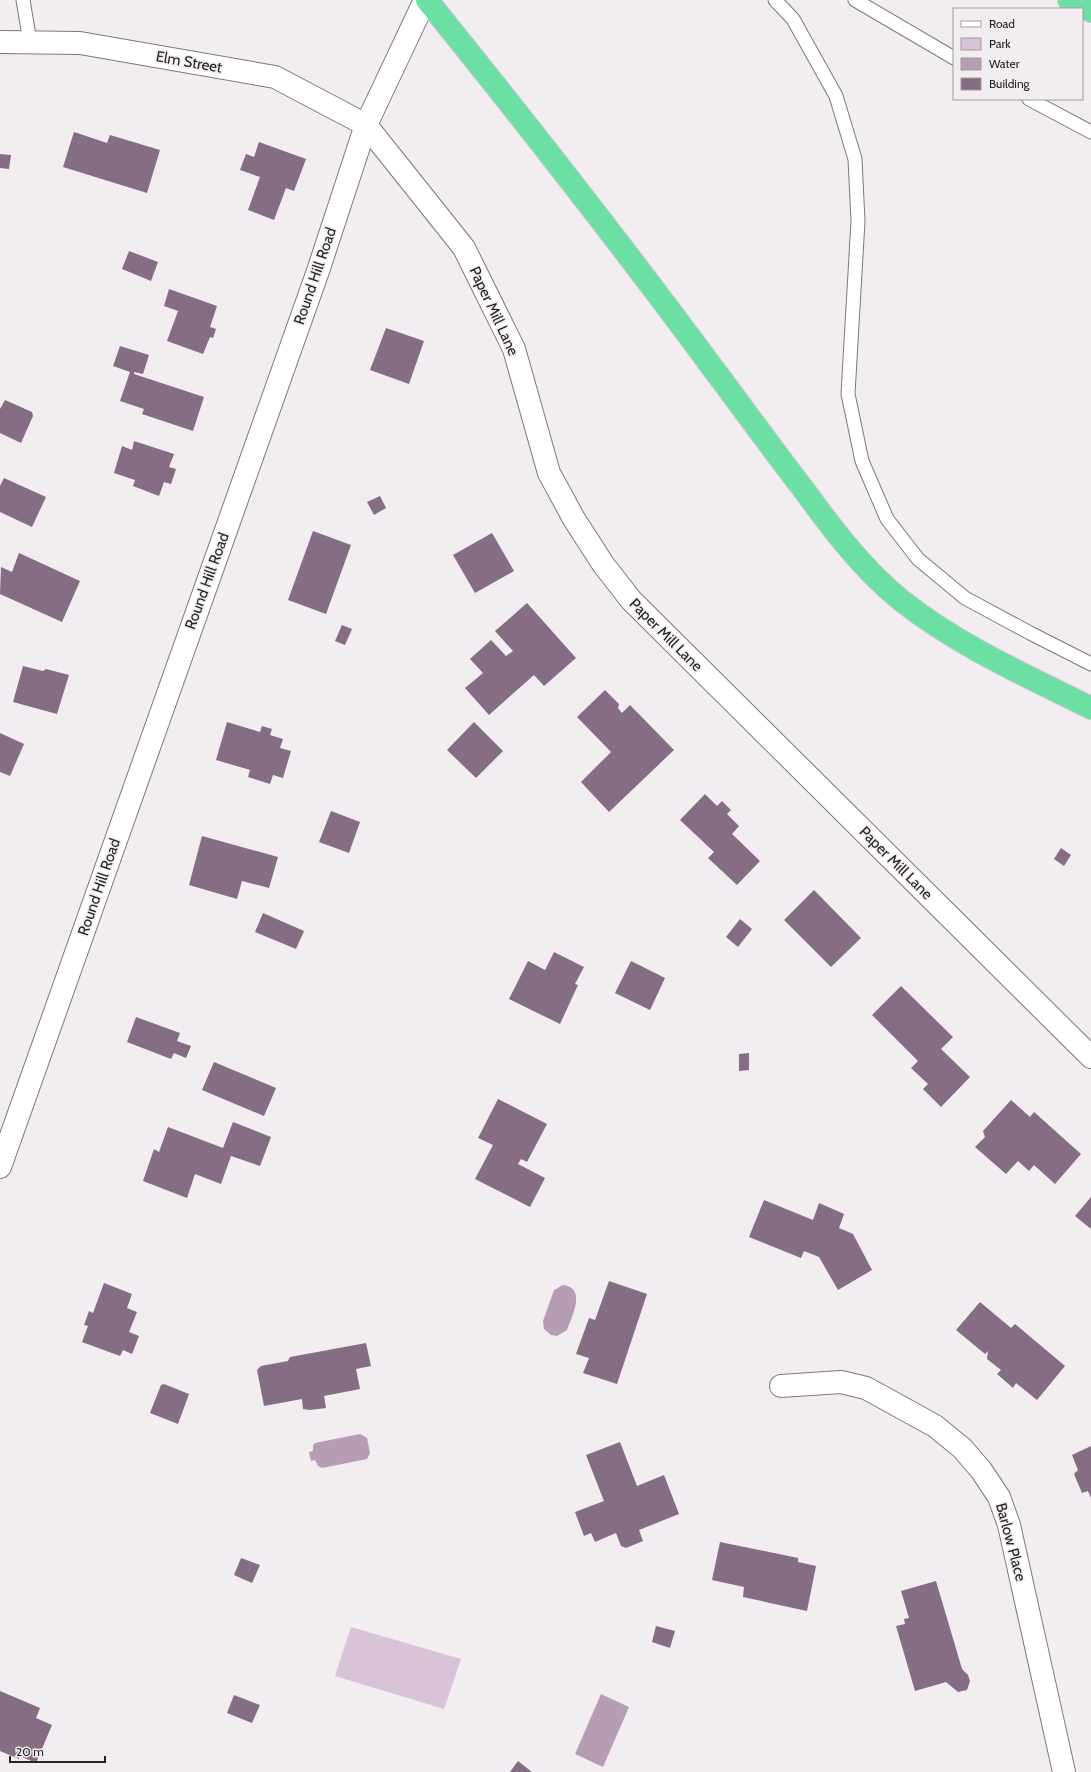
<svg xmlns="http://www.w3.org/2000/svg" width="1091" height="1772" font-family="Cabin,sans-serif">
<rect width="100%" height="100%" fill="#f2edf1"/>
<polygon fill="#d8c3d7" points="351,1627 461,1659 444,1709 335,1676"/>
<g fill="#b79db4">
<path d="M563 1285C587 1288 572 1316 567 1330L557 1336 551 1335 544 1329 543 1321 554 1290Z"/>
<polygon points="360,1434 367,1438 370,1453 367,1459 322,1468 318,1466 315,1460 311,1461 309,1452 313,1451 313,1445 315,1443"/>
<polygon points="601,1694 629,1707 603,1767 575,1754"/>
</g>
<g fill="#856d83">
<polygon points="74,132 107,143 110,135 160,150 147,193 63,167"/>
<polygon points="259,142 306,159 294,191 286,188 274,220 248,210 260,177 240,170 246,154 254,157"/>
<polygon points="0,154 11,155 9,169 0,168"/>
<polygon points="129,251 158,262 151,281 122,269"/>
<polygon points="169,289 217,306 210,327 216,329 213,338 210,337 203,354 167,341 178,311 164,306"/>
<polygon points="386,328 424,341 409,384 370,370"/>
<polygon points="120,346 149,355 143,374 134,372 134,374 204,397 193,431 142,414 144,409 120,401 130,372 113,366"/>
<polygon points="5,400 32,412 33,416 21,443 0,433 0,409"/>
<polygon points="134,441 174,454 169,467 176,469 171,484 164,482 159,496 133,486 135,480 114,473 122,446 132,450"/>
<polygon points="4,478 46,497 32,527 0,512 0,486"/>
<polygon points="380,496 386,508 374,515 367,502"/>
<polygon points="313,531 351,545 326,614 288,600"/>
<polygon points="492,533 514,571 475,593 453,555"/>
<polygon points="19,553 80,581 62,622 0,594 1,567 12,572"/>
<polygon points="527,603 576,658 544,686 534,675 489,715 465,688 483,673 470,659 491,640 506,656 513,651 495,631"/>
<polygon points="342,625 352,629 345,645 335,641"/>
<polygon points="23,666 43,671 46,669 69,675 57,714 13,702"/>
<polygon points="605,690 619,704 618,708 622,713 630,705 674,750 609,812 581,782 611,752 577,717"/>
<polygon points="227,722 260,732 262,726 272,729 270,735 283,739 280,748 291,751 283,778 273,775 270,784 248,777 250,770 216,760"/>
<polygon points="474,722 503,751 476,778 447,750"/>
<polygon points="0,733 24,744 10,776 0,772"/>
<polygon points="705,794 717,806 722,801 731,810 727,814 739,826 732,834 760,861 737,885 708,858 714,852 680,820"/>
<polygon points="331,811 360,822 349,853 319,842"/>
<polygon points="202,836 278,857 269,888 242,881 237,899 189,885"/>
<polygon points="1061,848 1071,855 1064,866 1054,859"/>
<polygon points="814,890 861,938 831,967 784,920"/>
<polygon points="263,913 304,931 296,949 255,932"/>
<polygon points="740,919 752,929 738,947 726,937"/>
<polygon points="554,952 584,967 575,984 578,985 560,1024 509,999 528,961 545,970"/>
<polygon points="631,961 665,978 650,1010 615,993"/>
<polygon points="901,986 953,1037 941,1049 970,1077 941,1107 923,1089 928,1084 911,1068 918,1061 872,1015"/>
<polygon points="136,1017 180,1033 177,1041 191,1046 186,1058 174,1053 171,1059 127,1042"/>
<polygon points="749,1053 749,1070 739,1071 739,1054"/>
<polygon points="214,1062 276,1088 264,1116 202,1090"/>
<polygon points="498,1099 547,1124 527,1162 521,1159 518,1164 545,1178 530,1207 475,1179 493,1145 478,1138"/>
<polygon points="1011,1100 1030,1117 1034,1112 1081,1154 1055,1184 1034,1165 1029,1171 1018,1161 1006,1174 975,1147 985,1137 983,1131"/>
<polygon points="233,1122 271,1137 260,1166 231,1156 221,1184 195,1174 187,1198 143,1181 154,1149 159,1152 168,1127 223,1148"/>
<polygon points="1091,1197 1091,1229 1075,1216"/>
<polygon points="764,1200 813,1220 819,1203 844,1214 839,1228 853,1234 872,1270 838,1290 819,1257 804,1251 801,1258 749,1237"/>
<polygon points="609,1281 647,1294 617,1384 583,1373 589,1358 576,1354 589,1318 595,1320"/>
<polygon points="104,1283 132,1294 127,1308 137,1312 129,1332 139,1336 132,1354 123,1350 120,1356 82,1342 88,1326 84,1325 89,1311 93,1313"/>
<polygon points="980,1302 1011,1328 1015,1324 1065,1366 1037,1400 1016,1383 1013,1388 997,1374 1001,1370 987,1359 988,1351 985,1354 956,1330"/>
<polygon points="366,1343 371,1366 356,1369 360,1389 324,1396 326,1408 310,1410 303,1409 302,1399 264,1406 257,1370 261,1366 288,1361 290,1357"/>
<polygon points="164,1384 189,1394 178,1424 150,1413 161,1385"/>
<polygon points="620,1442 637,1486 664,1475 679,1514 639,1530 643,1541 626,1548 621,1546 616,1533 595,1542 591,1533 584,1536 575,1512 604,1501 586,1455"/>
<polygon points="1091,1446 1091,1498 1088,1491 1082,1493 1074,1474 1078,1470 1072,1455"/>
<polygon points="720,1542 798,1558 798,1562 816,1566 807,1611 743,1597 744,1587 712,1580"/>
<polygon points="241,1558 260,1565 252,1583 234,1575"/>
<polygon points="936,1581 962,1669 968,1675 970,1681 967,1690 958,1692 946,1682 915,1691 896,1626 905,1624 904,1619 909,1618 901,1591"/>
<polygon points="656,1626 675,1631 670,1648 652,1642"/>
<polygon points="0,1691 40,1708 36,1718 52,1725 36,1763 20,1756 19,1759 0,1751"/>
<polygon points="234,1695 260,1705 252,1723 227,1713"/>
<polygon points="518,1761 532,1772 510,1772"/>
</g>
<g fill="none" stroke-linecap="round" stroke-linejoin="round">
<g stroke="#7c787c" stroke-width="15">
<g id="service">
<polyline points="23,0 30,42"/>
<polyline points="775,0 793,19 836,96 855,159 858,221 848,394 862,461 887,519 918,559 965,598 1030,633 1091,664"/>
<polyline points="855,0 954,58"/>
<polyline points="1029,99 1091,132"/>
</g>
</g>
<g stroke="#7c787c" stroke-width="24">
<g id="minor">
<polyline points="0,42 80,43 275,77 366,125 464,248 514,349 549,473 574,519 603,564 631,600 1091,1057"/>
<polyline points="781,1386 841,1382 866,1388 935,1426 962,1448 981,1470 999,1497 1009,1525 1064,1772"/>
</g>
</g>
<g stroke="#7c787c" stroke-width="24">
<polyline id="secondary" points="0,1167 318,271 366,125 425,0"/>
</g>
<g stroke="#cbcacb" stroke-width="24">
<g id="motorway">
<path d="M427 0C523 119 618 240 709 363 740 404 770 446 801 486 831 527 862 569 902 601 959 646 1027 676 1091 708"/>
<polyline points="1069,0 1091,11"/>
</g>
</g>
<use href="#service" stroke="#fff" stroke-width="13"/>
<use href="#minor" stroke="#fff" stroke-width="22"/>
<use href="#secondary" stroke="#fff" stroke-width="22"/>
<use href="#motorway" stroke="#6cdfa5" stroke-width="22"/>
</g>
<g text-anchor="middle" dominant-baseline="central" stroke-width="3" stroke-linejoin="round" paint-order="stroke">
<g font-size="15" fill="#252325" stroke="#f2edf1">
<text transform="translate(189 62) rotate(10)">Elm Street</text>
<text transform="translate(315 276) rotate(-71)">Round Hill Road</text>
<text transform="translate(494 311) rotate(65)">Paper Mill Lane</text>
<text transform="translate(207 581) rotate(-70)">Round Hill Road</text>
<text transform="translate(666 635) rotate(45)">Paper Mill Lane</text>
<text transform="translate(896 863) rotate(45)">Paper Mill Lane</text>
<text transform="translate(99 887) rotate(-71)">Round Hill Road</text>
<text transform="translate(1011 1542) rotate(75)">Barlow Place</text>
</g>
</g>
<rect x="953" y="8" width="130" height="92" fill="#f2edf1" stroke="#a09c9f"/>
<rect x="961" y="21" width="20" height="6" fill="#ffffff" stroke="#a09c9f"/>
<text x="989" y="28" font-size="12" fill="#252325">Road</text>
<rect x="961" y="38" width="20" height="12" fill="#d8c3d7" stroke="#a09c9f"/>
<text x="989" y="48" font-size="12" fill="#252325">Park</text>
<rect x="961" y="58" width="20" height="12" fill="#b79db4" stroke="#a09c9f"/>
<text x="989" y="68" font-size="12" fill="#252325">Water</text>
<rect x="961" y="78" width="20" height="12" fill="#856d83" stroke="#a09c9f"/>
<text x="989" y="88" font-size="12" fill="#252325">Building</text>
<path d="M10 1756v6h95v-6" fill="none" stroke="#252325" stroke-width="2"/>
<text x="16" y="1756" font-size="12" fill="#252325" stroke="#f2edf1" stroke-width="3" paint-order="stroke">20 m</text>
</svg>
